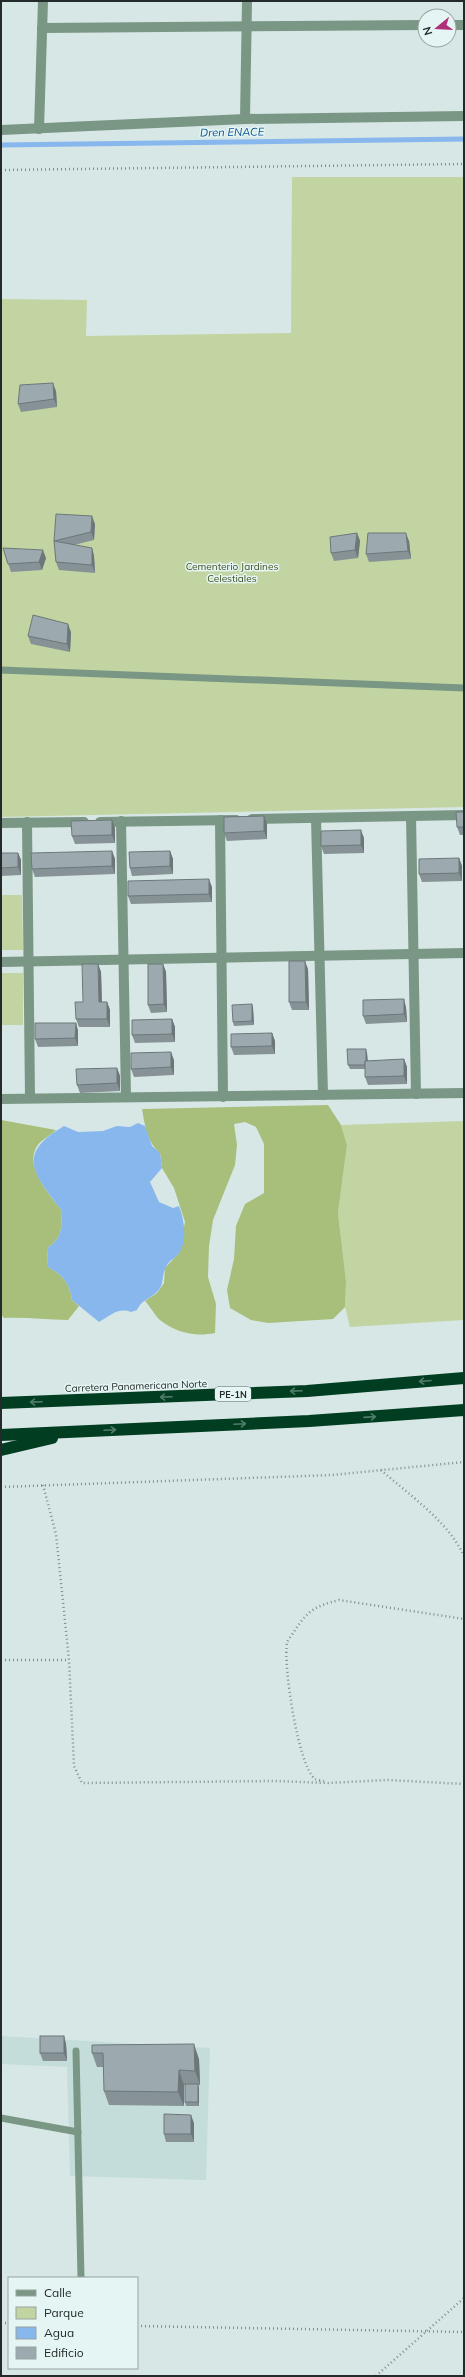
<svg xmlns="http://www.w3.org/2000/svg" width="465" height="2377" font-family="Mulish,sans-serif">
<rect width="100%" height="100%" fill="#d7e7e6"/>
<polygon fill="#c4dddb" points="1,2036 210,2048 206,2180 70,2176 67,2067 1,2064"/>
<g fill="#c2d4a1">
<polygon points="292,177 464,177 464,807 1,817 1,299 87,300 86,336 291,333"/>
<polygon points="1,895 22,895 23,950 1,950"/>
<rect x="1" y="973" width="22" height="52"/>
<polygon points="464,1121 464,1320 350,1327 345,1307 346,1281 338,1213 347,1145 341,1125"/>
</g>
<g fill="#a7bf7b">
<path d="M328 1105 341 1125 347 1145 338 1213 346 1281 345 1307 333 1319 268 1323 251 1320 230 1308 227 1290 234 1259 236 1226 245 1204 264 1193V1144L256 1127 245 1122 234 1124 237 1145 235 1165 213 1220 209 1246 208 1277 216 1304 215 1333C195 1337 177 1333 160 1320 156 1317 150 1306 145 1301L157 1293 164 1283 165 1268 179 1253 185 1222 174 1188 162 1168 160 1153C147 1142 145 1126 142 1109Z"/>
<path d="M1 1120 56 1130C50 1136 39 1141 36 1148 25 1169 51 1196 62 1211 61 1229 63 1238 47 1248L48 1267C63 1275 70 1284 72 1300L79 1306 68 1320C46 1320 26 1317 4 1318L1 1314Z"/>
</g>
<path fill="#88b7ee" d="M138 1123 145 1126 152 1146 160 1153 162 1168 150 1182 159 1202 173 1208 179 1206C184 1219 188 1240 179 1253 175 1259 169 1260 166 1267 161 1276 165 1284 157 1292 150 1299 141 1300 137 1310L131 1312C118 1307 110 1316 99 1322L72 1300C70 1284 63 1275 48 1267L47 1248C63 1238 61 1229 62 1211 35 1175 14 1155 64 1126L78 1132 103 1131 117 1126 130 1127Z"/>
<g fill="none" stroke-linecap="round" stroke-linejoin="round">
<polyline stroke="#88b7ee" stroke-width="5" points="1,145 464,139"/>
<g stroke="#828d8c" stroke-width="2.5" stroke-dasharray="1 3" stroke-linecap="butt">
<polyline points="1,170 464,164"/>
<path d="M381 1470C409 1495 448 1521 464 1556"/>
<polyline points="43,1485 56,1534 69,1660 74,1766 82,1783 275,1781 328,1783 387,1780 464,1784"/>
<polyline points="1,1487 332,1475 464,1462"/>
<polyline points="1,1660 69,1660"/>
<path d="M324 1781C322 1781 317 1780 315 1779 298 1766 283 1664 287 1643 288 1639 293 1634 295 1630 308 1610 316 1606 339 1600L464 1619"/>
<polyline points="1,2323 9,2323"/>
<polyline points="137,2326 464,2332"/>
<polyline points="376,2376 464,2298"/>
</g>
<g stroke="#7a9684" stroke-width="7">
<polyline points="1,670 464,688"/>
<polyline points="76,2051 81,2278"/>
<polyline points="1,2118 78,2132"/>
</g>
<g stroke="#7a9684" stroke-width="10">
<polyline points="449,25 464,25"/>
<polyline points="42,28 425,25"/>
<polyline points="245,119 247,1"/>
<polyline points="39,129 43,1"/>
<polyline points="1,130 245,119 464,116"/>
<polyline points="411,816 416,1094"/>
<polyline points="316,818 323,1095"/>
<polyline points="252,819 464,815"/>
<polyline points="220,820 223,1097"/>
<polyline points="121,821 126,1097"/>
<polyline points="27,822 30,1098"/>
<polyline points="100,822 236,820"/>
<polyline points="1,823 84,822"/>
<polyline points="1,962 464,953"/>
<polyline points="1,1099 464,1093"/>
</g>
<g stroke="#013d21" stroke-width="12">
<polyline points="1,1403 307,1391 464,1378"/>
<polyline points="1,1435 309,1421 464,1410"/>
<polyline points="1,1450 52,1438"/>
</g>
</g>
<g fill="#869296">
<polygon points="56,391 57,407 21,412 18,404"/>
<polygon points="95,524 94,540 74,545 92,548 94,556 95,573 59,570 56,562 54,541"/>
<polygon points="357,533 360,541 358,558 334,561 331,553"/>
<polygon points="409,541 411,559 369,562 366,554"/>
<polygon points="3,548 46,558 42,570 11,572"/>
<polygon points="71,632 70,652 31,644 28,636"/>
<polygon points="464,812 464,835 460,835 457,827"/>
<polygon points="112,820 115,828 115,843 75,844 72,836"/>
<polygon points="267,824 267,839 227,841 224,833"/>
<polygon points="364,838 364,853 324,854 321,846"/>
<polygon points="112,851 115,859 115,874 35,877 32,869"/>
<polygon points="170,851 173,859 173,874 132,876 130,868"/>
<polygon points="1,853 18,853 21,860 21,875 1,876"/>
<polygon points="459,858 462,866 462,881 422,882 419,874"/>
<polygon points="212,887 212,902 131,904 128,896"/>
<polygon points="98,964 101,972 102,1002 107,1002 110,1010 110,1027 79,1027 76,1019"/>
<polygon points="163,964 166,972 167,1012 151,1013 148,1005"/>
<polygon points="308,969 309,1010 292,1010 289,1002"/>
<polygon points="252,1004 253,1008 254,1025 234,1026 233,1022"/>
<polygon points="406,1007 407,1022 366,1024 363,1016"/>
<polygon points="172,1019 175,1027 175,1042 135,1043 132,1035"/>
<polygon points="76,1023 78,1031 78,1046 38,1047 35,1039"/>
<polygon points="272,1033 275,1041 275,1054 234,1055 231,1047"/>
<polygon points="367,1053 368,1061 404,1059 407,1067 407,1084 368,1085 365,1077 365,1069 350,1069 348,1065"/>
<polygon points="174,1060 174,1075 134,1077 131,1069"/>
<polygon points="117,1068 120,1076 120,1091 80,1093 77,1085"/>
<polygon points="64,2036 66,2044 67,2061 43,2061 40,2053"/>
<polygon points="92,2045 199,2059 200,2085 198,2085 199,2089 199,2106 186,2106 185,2102 185,2085 184,2085 184,2106 109,2105 104,2091 104,2067 97,2067 92,2053"/>
<polygon points="194,2123 194,2142 166,2142 164,2134"/>
</g>
<g fill="#6d777a">
<polygon points="53,383 56,391 57,407 54,399"/>
<polygon points="92,516 95,524 94,540 91,532"/>
<polygon points="357,533 360,541 358,558 355,550"/>
<polygon points="406,533 409,541 411,559 408,551"/>
<polygon points="92,548 94,556 95,573 92,565"/>
<polygon points="43,550 46,558 42,570 39,562"/>
<polygon points="68,624 71,632 70,652 67,644"/>
<polygon points="264,816 267,824 267,839 264,831"/>
<polygon points="112,820 115,828 115,843 112,835"/>
<polygon points="361,830 364,838 364,853 361,845"/>
<polygon points="112,851 115,859 115,874 112,866"/>
<polygon points="170,851 173,859 173,874 170,866"/>
<polygon points="18,853 21,860 21,875 18,867"/>
<polygon points="459,858 462,866 462,881 459,873"/>
<polygon points="209,879 212,887 212,902 209,894"/>
<polygon points="305,961 308,969 309,1010 306,1002"/>
<polygon points="98,964 101,972 102,1010 99,1002"/>
<polygon points="163,964 166,972 167,1012 164,1004"/>
<polygon points="404,999 406,1007 407,1022 404,1014"/>
<polygon points="107,1002 110,1010 110,1027 107,1019"/>
<polygon points="252,1004 253,1008 254,1025 252,1021"/>
<polygon points="172,1019 175,1027 175,1042 172,1034"/>
<polygon points="76,1023 78,1031 78,1046 75,1038"/>
<polygon points="272,1033 275,1041 275,1054 272,1046"/>
<polygon points="366,1049 367,1053 368,1069 366,1065"/>
<polygon points="171,1052 174,1060 174,1075 171,1067"/>
<polygon points="404,1059 407,1067 407,1084 404,1076"/>
<polygon points="117,1068 120,1076 120,1091 117,1083"/>
<polygon points="64,2036 66,2044 67,2061 64,2053"/>
<polygon points="194,2044 199,2059 200,2085 195,2071"/>
<polygon points="179,2070 184,2085 184,2106 178,2092"/>
<polygon points="198,2084 199,2089 199,2106 198,2102"/>
<polygon points="191,2115 194,2123 194,2142 191,2134"/>
</g>
<g fill="#9caaaf" stroke="#6d777a">
<polygon points="53,383 54,399 18,404 20,385"/>
<polygon points="56,514 92,516 91,532 54,541"/>
<polygon points="357,533 355,550 331,553 330,537"/>
<polygon points="368,533 406,533 408,551 366,554"/>
<polygon points="54,541 92,548 92,565 56,562"/>
<polygon points="3,548 43,550 39,562 8,564"/>
<polygon points="33,615 68,624 67,644 28,636"/>
<polygon points="456,812 464,812 464,827 457,827"/>
<polygon points="264,816 264,831 224,833 224,817"/>
<polygon points="112,820 112,835 72,836 71,821"/>
<polygon points="361,830 361,845 321,846 321,831"/>
<polygon points="112,851 112,866 32,869 31,853"/>
<polygon points="170,851 170,866 130,868 129,852"/>
<polygon points="1,853 18,853 18,867 1,868"/>
<polygon points="459,858 459,873 419,874 419,859"/>
<polygon points="209,879 209,894 128,896 128,881"/>
<polygon points="289,961 305,961 306,1002 289,1002"/>
<polygon points="82,964 98,964 99,1002 107,1002 107,1019 76,1019 75,1002 83,1002"/>
<polygon points="148,964 163,964 164,1004 148,1005"/>
<polygon points="404,999 404,1014 363,1016 363,1000"/>
<polygon points="252,1004 252,1021 233,1022 232,1005"/>
<polygon points="172,1019 172,1034 132,1035 132,1020"/>
<polygon points="35,1023 76,1023 75,1038 35,1039"/>
<polygon points="272,1033 272,1046 231,1047 231,1034"/>
<polygon points="347,1049 366,1049 366,1061 365,1061 365,1065 348,1065"/>
<polygon points="171,1052 171,1067 131,1069 131,1053"/>
<polygon points="404,1059 404,1076 365,1077 365,1061"/>
<polygon points="117,1068 117,1083 77,1085 76,1069"/>
<rect x="40" y="2036" width="24" height="17"/>
<polygon points="194,2044 195,2071 179,2070 178,2092 104,2091 103,2053 92,2053 92,2045"/>
<rect x="185" y="2084" width="13" height="18"/>
<polygon points="164,2114 191,2115 191,2134 164,2134"/>
</g>
<defs><path id="oneway-shaft" d="M-6 0H5M1.5-3L5.5 0L1.5 3" fill="none" stroke-width="1.6" stroke-linecap="round" stroke-linejoin="round"/></defs>
<g stroke="#507d6a">
<use href="#oneway-shaft" transform="translate(425 1381) rotate(175)"/>
<use href="#oneway-shaft" transform="translate(296 1391) rotate(178)"/>
<use href="#oneway-shaft" transform="translate(166 1397) rotate(178)"/>
<use href="#oneway-shaft" transform="translate(36 1402) rotate(178)"/>
<use href="#oneway-shaft" transform="translate(370 1417) rotate(-4)"/>
<use href="#oneway-shaft" transform="translate(240 1424) rotate(-3)"/>
<use href="#oneway-shaft" transform="translate(110 1430) rotate(-3)"/>
</g>
<g text-anchor="middle" dominant-baseline="central" stroke-width="3" stroke-linejoin="round" paint-order="stroke">
<rect fill="#e4f5f3" stroke="#5e6766" stroke-width="1" x="215" y="1387" width="36" height="14" rx="3"/>
<g font-size="9" font-weight="bold" fill="#242a29">
<text x="233" y="1394">PE-1N</text>
</g>
<g font-size="10" fill="#3d4c1b" stroke="#e4f5f3">
<text x="232" y="566">Cementerio Jardines<tspan x="232" dy="12">Celestiales</tspan></text>
</g>
<g font-size="10" fill="#242a29" stroke="#e4f5f3">
<text transform="translate(136 1386) rotate(-2)">Carretera Panamericana Norte</text>
</g>
<g font-size="11" font-style="italic" fill="#0b5091" stroke="#e4f5f3">
<text transform="translate(232 132) rotate(-1)">Dren ENACE</text>
</g>
</g>
<rect width="465" height="2377" fill="none" stroke="#242a29" stroke-width="4"/>
<rect x="8" y="2277" width="130" height="92" fill="#e4f5f3" stroke="#97a4a2"/>
<rect x="16" y="2290" width="20" height="6" fill="#7a9684" stroke="#97a4a2"/>
<text x="44" y="2297" font-size="12" fill="#242a29">Calle</text>
<rect x="16" y="2307" width="20" height="12" fill="#c2d4a1" stroke="#97a4a2"/>
<text x="44" y="2317" font-size="12" fill="#242a29">Parque</text>
<rect x="16" y="2327" width="20" height="12" fill="#88b7ee" stroke="#97a4a2"/>
<text x="44" y="2337" font-size="12" fill="#242a29">Agua</text>
<rect x="16" y="2347" width="20" height="12" fill="#9caaaf" stroke="#97a4a2"/>
<text x="44" y="2357" font-size="12" fill="#242a29">Edificio</text>
<g transform="translate(437 28) rotate(252)"><circle r="19" fill="#e4f5f3" stroke="#97a4a2"/>
<path d="M0-3L7 15L0 10L-7 15Z" fill="#b02f7a"/>
<text y="-6" font-size="11" font-weight="bold" text-anchor="middle" fill="#242a29">N</text>
</g>
</svg>
